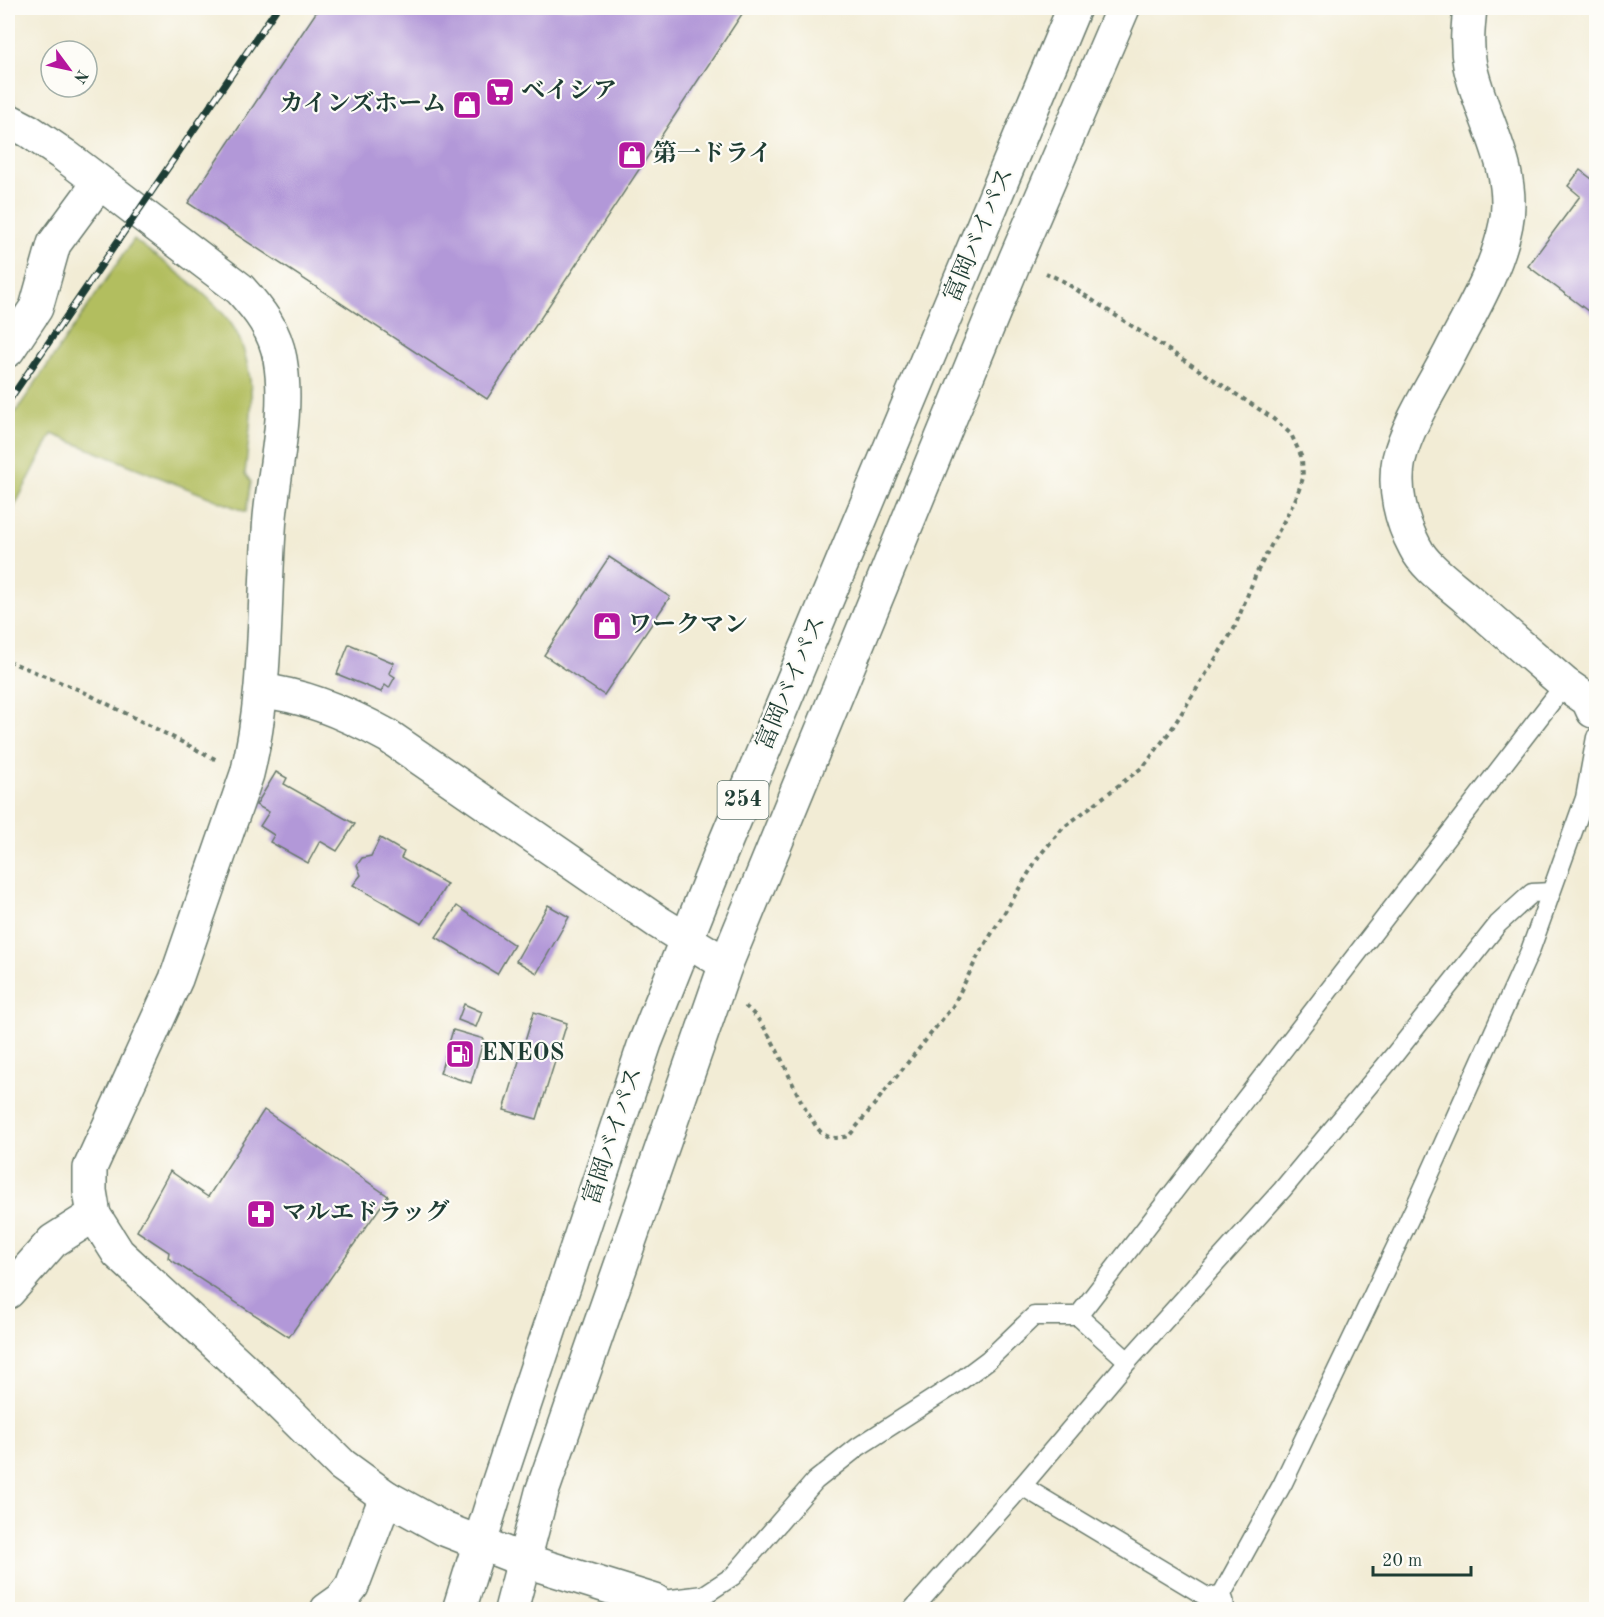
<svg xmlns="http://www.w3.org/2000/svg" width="1604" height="1617" font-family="'Old Standard TT','Noto Serif JP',serif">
<rect width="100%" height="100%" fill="#fdfcf7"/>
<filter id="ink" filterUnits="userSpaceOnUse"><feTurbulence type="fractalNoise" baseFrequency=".0167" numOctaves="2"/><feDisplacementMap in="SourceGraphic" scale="12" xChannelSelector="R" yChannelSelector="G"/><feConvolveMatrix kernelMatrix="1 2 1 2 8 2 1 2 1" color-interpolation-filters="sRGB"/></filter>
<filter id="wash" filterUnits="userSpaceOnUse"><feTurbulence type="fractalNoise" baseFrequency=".008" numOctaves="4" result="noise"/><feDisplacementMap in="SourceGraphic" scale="24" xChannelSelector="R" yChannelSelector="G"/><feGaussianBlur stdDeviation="1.35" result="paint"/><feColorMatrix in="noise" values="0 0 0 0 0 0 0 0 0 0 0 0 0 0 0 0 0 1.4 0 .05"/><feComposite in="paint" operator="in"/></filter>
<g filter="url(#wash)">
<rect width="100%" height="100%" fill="#f2ecd5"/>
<path fill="#b2be5f" stroke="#687e4a" stroke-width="1.5" d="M134 239C166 265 205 289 230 322 241 337 246 356 249 373 255 406 248 441 245 474L251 482 246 512 52 434 8 519V423Z"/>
<g id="blocks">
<g fill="#b298d8">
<polygon points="319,8 746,8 487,399 188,203"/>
<polygon points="1580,170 1592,179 1596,174 1596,317 1528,266 1580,196 1568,186"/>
<polygon points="609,557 670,597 604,695 544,655"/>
<polygon points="349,644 394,663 389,673 395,677 389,688 385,685 381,692 337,674"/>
<polygon points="276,772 287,778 284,784 355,824 337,851 320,841 308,863 270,842 274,835 260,826 269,812 256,805"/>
<polygon points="380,838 404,852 401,858 447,884 422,924 353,885 361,875 357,865 362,858 371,856"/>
<polygon points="548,905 569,917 537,973 516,961"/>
<polygon points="457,906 514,945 497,974 436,937"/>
<polygon points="464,1004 482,1012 476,1027 458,1020"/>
<polygon points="534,1012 567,1023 537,1119 504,1110"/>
<polygon points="453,1030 484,1039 471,1083 440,1073"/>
<polygon points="264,1110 388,1196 289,1337 168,1258 169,1252 137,1231 170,1171 208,1197"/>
</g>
</g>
</g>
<g filter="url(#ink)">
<use href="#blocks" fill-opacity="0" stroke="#697a6c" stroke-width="1.5"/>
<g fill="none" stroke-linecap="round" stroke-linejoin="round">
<g stroke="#697a6c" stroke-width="21">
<g id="lane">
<polyline points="1078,1316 1565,684"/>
<polyline points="1022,1486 1217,1603 1283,1483 1415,1207 1530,951 1585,798 1596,737"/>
<polyline points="653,1608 655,1601 704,1595 733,1576 815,1481 858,1447 956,1384 988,1360 1034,1316 1078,1316 1128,1361"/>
<polyline points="912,1610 1022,1486 1128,1361 1282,1190 1395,1054 1498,924 1532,893 1551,892"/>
</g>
</g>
<g stroke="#697a6c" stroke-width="36">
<g id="street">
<path d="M1470 8C1468 27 1466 46 1470 66 1481 118 1517 169 1506 224 1497 270 1471 312 1450 353 1434 384 1407 425 1399 459 1393 489 1401 521 1415 547 1424 566 1450 584 1466 598 1499 627 1532 656 1565 684L1588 700 1593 711"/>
<path d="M8 120 29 131 64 155 240 289C259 310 275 330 280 359 289 411 275 465 270 517 263 603 268 690 247 774L176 979 90 1168V1191L94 1215 118 1253 264 1388 342 1465 386 1497 444 1529 523 1560 655 1601"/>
<polyline points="8,350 36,308 54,244 99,183"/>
<polyline points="8,1292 53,1241 94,1215"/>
<polyline points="327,1610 341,1600 352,1586 386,1497"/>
<polyline points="1214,1610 1217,1603"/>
</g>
</g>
<g stroke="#697a6c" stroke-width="36">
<path id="secondary" d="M262 691C306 695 350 715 388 736L658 922 726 964"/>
</g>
<g stroke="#697a6c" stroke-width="36">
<g id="highway">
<polyline points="459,1610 497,1487 645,1043 720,855 1074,8"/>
<polyline points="511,1610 542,1492 726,964 1015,260 1123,8"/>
</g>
</g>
<g stroke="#697a6c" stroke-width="4" stroke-dasharray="4.5 4.5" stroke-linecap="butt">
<polyline points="8,661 82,691 217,760"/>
<path d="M745 1006C776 1031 789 1085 811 1118 814 1123 818 1130 822 1133 831 1140 839 1138 849 1136L953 1006 978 956 1039 856 1063 828 1144 766 1171 730 1234 629 1256 574 1296 498 1303 478 1302 458 1291 434 1271 417 1063 281 1046 273"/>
</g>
<use href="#lane" stroke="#fff" stroke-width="18"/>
<use href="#street" stroke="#fff" stroke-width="33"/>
<use href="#secondary" stroke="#fff" stroke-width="33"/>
<use href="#highway" stroke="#fff" stroke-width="33"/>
<g stroke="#1f3d34" stroke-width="7">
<polyline id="rail" points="8,402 277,8"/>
</g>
<use href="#rail" stroke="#fdfcf7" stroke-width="4.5" stroke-dasharray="14" stroke-linecap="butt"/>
</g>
</g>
<defs>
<g id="supermarket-square" transform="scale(1.5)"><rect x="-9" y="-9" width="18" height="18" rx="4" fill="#b5179e" stroke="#fdfcf7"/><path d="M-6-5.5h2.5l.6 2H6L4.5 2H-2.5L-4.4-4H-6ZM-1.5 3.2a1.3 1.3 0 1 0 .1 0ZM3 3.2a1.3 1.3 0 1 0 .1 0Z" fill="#fff"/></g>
<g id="shop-square" transform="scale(1.5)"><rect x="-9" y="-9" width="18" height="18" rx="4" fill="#b5179e" stroke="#fdfcf7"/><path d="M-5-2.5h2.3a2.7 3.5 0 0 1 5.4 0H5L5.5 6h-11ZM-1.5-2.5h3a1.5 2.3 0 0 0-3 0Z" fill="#fff"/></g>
<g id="fuel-square" transform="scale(1.5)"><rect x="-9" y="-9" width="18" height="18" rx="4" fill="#b5179e" stroke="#fdfcf7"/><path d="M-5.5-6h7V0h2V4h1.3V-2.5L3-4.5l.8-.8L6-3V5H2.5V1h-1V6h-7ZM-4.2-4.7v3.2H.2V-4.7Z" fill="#fff"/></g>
<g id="pharmacy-square" transform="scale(1.5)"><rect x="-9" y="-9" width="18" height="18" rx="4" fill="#b5179e" stroke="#fdfcf7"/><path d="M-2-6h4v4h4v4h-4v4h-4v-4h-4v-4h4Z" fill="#fff"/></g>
</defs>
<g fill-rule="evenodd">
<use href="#supermarket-square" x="500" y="92"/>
<use href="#shop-square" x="467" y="105"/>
<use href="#shop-square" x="632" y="155"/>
<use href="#shop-square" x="607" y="626"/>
<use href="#fuel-square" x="460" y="1054"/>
<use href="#pharmacy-square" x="261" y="1214"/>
</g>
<g text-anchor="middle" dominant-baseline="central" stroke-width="4.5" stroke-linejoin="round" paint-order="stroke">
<rect fill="#fdfcf7" stroke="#62766e" stroke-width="1.5" x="717.5" y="781" width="51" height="38" rx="4.5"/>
<g font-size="22" font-weight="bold" fill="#1f3d34">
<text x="743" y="800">254</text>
</g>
<g font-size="24" font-weight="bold" fill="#1f3d34" stroke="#fdfcf7" text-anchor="start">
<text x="521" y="92">ベイシア</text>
<text x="446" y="105" text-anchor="end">カインズホーム</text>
<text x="653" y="155">第一ドライ</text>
<text x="628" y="626">ワークマン</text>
<text x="481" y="1054">ENEOS</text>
<text x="282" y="1214">マルエドラッグ</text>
</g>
<g font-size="24" fill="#1f3d34" stroke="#fdfcf7">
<text transform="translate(980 235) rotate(-67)">富岡バイパス</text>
<text transform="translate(792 683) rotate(-67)">富岡バイパス</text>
<text transform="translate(614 1136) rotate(-72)">富岡バイパス</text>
</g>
</g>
<rect width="1604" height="1617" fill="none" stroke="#fdfcf7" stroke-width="30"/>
<g transform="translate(69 69) rotate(123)"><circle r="28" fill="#fdfcf7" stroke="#a4b0a9" stroke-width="1.5"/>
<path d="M0-4.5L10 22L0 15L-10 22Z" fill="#b5179e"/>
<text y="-9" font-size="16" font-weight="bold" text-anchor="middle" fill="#1f3d34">N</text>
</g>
<path d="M1373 1566v9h98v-9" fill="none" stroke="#1f3d34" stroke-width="3"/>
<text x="1382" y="1566" font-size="18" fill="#1f3d34" stroke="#fdfcf7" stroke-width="4.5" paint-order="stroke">20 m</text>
</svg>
